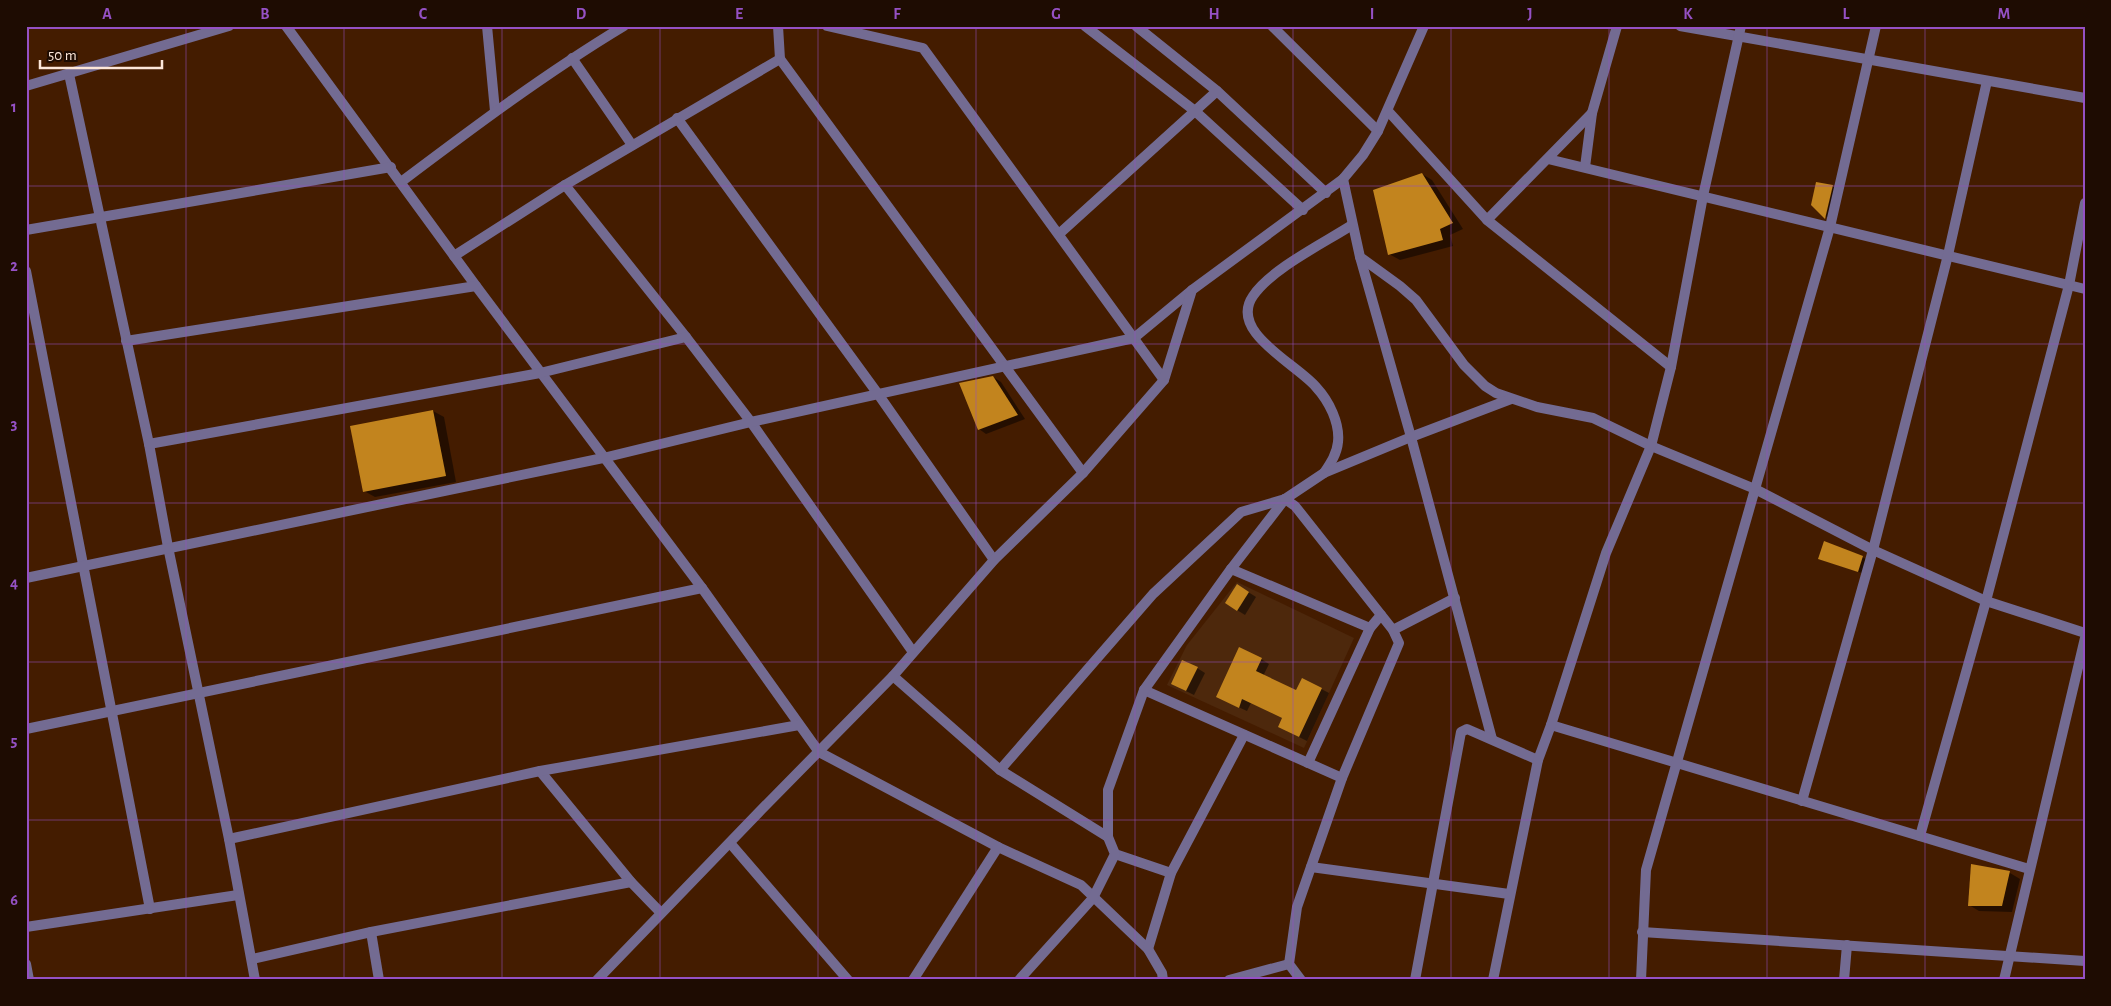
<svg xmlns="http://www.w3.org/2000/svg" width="2111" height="1006" font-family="'Alegreya Sans',sans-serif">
<rect width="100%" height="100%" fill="#441c00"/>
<polygon fill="#4d280c" points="1237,582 1354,638 1304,748 1167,685 1187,645"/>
<g fill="#0007">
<polygon points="1422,174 1432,180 1463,229 1450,235 1453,246 1400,260 1389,254"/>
<polygon points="1832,186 1837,189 1830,220 1812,205"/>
<polygon points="993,377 1001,382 1025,419 986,434 979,429"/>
<polygon points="433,411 444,417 456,482 375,497 364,491 352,427"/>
<polygon points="1862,557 1866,559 1862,573 1819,559"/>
<polygon points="1245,590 1256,597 1245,615 1237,610"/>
<polygon points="1261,659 1269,664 1263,676 1296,692 1302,679 1329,693 1307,741 1287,731 1284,719 1251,703 1247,711 1225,701"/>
<polygon points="1197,668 1205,673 1194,695 1180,688"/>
<polygon points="1972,865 2010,873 2020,879 2012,912 1979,911 1969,905"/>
</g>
<g fill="#c2841e">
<polygon points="1422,173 1453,223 1440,229 1443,240 1388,255 1373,190"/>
<polygon points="1816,182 1833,185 1825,219 1811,205"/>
<polygon points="993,376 1018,415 978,430 959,383"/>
<polygon points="433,410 446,476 363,492 350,426"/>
<polygon points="1824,541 1863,556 1858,572 1818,559"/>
<polygon points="1237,584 1249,592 1237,611 1225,603"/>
<polygon points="1239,647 1262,658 1256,671 1296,690 1302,678 1322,688 1299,737 1278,727 1282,718 1242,699 1239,708 1216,697"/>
<polygon points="1182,660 1198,667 1186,691 1171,684"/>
<polygon points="1971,864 2010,871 2002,906 1968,906"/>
</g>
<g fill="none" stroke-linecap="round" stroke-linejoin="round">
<g stroke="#736b92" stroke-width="10">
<polyline points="286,26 476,286 702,588 819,752 998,847 1081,885 1148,949 1162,973 1163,980"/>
<polyline points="487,26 495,111"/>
<polyline points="778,26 780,59 1083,473"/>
<polyline points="827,26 923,48 1164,380"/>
<polyline points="1085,26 1195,111 1303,210"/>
<polyline points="1136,26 1217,91 1326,193"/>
<polyline points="1272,26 1378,131"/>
<polyline points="1680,26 2085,98"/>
<polyline points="572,58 632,145"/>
<polyline points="69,74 149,444 168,547 229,839 255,980"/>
<polyline points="26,86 229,26"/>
<polyline points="1388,111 1487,220 1671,367"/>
<polyline points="677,118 878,394 994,560"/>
<polyline points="1548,159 2085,289"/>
<polyline points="1585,167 1592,113 1617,26"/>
<polyline points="1343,179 1360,257 1400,286 1416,300 1464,365 1485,386 1496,393 1537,407 1593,418 1651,446 1755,489 1873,550 1986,601 2085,633"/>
<path d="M401 182C474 127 546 73 624 26"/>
<polyline points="565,185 686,337 751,422 913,652"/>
<polyline points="1487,220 1592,113"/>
<polyline points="26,230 391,167"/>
<polyline points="1059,234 1217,91"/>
<polyline points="454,256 565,185 780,59"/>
<polyline points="1360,257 1411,437 1492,739"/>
<polyline points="26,271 150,909"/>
<polyline points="126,341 476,286"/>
<polyline points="149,444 540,373 686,337"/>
<path d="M1324 473C1330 464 1337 454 1338 442 1340 423 1329 401 1316 387 1297 364 1228 332 1253 296 1271 269 1324 243 1352 225"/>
<polyline points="1231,569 1370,628"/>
<polyline points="26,578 603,458 751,422 1134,338 1192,290"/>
<polyline points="1393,630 1455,598"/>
<polyline points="893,676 1000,770 1108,837"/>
<polyline points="1144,690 1342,778"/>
<polyline points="1551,725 2029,869"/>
<polyline points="26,729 702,588"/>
<polyline points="1308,763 1370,628 1381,615"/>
<polyline points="1000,770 1153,594 1241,512 1285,499"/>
<polyline points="540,771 631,882 661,913"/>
<polyline points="1802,801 1873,550 1948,255 1987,81"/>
<polyline points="1920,836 1986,601 2069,285 2085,203"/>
<polyline points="229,839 540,771 799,725"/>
<polyline points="730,843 848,980"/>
<polyline points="1115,854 1171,873"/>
<polyline points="1311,867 1509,894"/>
<polyline points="26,927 238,895"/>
<polyline points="371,932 379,980"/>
<polyline points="1642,932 2085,961"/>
<polyline points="1148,949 1171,873 1244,735"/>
<polyline points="252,959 371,932 631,882"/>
<polyline points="26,964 29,980"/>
<polyline points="597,980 762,809 893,676 994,560 1083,473 1164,380 1192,290 1343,179 1363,155 1378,131 1424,26"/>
<polyline points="913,980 998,847"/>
<polyline points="1019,980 1093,898 1115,854 1108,837 1108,790 1144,690 1231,569 1285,499"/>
<polyline points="1229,980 1289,964"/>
<polyline points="1301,980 1289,964 1297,907 1342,778 1399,643 1393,630 1295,506 1285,499 1324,473 1411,437 1511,399"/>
<polyline points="1415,980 1461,732 1467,729 1538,760"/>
<polyline points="1493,980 1538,760 1551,725 1606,553 1651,446 1671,367 1703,196 1741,26"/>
<polyline points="1641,980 1646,870 1830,227 1876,26"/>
<polyline points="1844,980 1847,945"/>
<polyline points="2004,980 2085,638"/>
</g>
</g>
<path fill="none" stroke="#9551c4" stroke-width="1" stroke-opacity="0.55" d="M186 26V980M344 26V980M502 26V980M660 26V980M818 26V980M976 26V980M1135 26V980M1293 26V980M1451 26V980M1609 26V980M1767 26V980M1925 26V980M26 186H2085M26 344H2085M26 503H2085M26 662H2085M26 820H2085"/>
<rect width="2111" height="1006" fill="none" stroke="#1e0c02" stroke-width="55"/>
<path d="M40 60v8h122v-8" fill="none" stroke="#fde7da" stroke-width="2.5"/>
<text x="48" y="60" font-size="15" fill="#fde7da" stroke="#1e0c02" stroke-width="4" paint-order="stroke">50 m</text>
<rect x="28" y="28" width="2056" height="950" fill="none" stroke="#9551c4" stroke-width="2"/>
<g font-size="16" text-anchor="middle" font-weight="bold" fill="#9551c4">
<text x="107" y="19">A</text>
<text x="265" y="19">B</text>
<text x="423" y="19">C</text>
<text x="581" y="19">D</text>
<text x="739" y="19">E</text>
<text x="897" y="19">F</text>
<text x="1056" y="19">G</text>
<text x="1214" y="19">H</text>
<text x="1372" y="19">I</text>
<text x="1530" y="19">J</text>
<text x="1688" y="19">K</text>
<text x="1846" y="19">L</text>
<text x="2004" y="19">M</text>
<text x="14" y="112">1</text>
<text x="14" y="271">2</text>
<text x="14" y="429">3</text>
<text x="14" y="588">4</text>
<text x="14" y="746">5</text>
<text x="14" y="905">6</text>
</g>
</svg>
